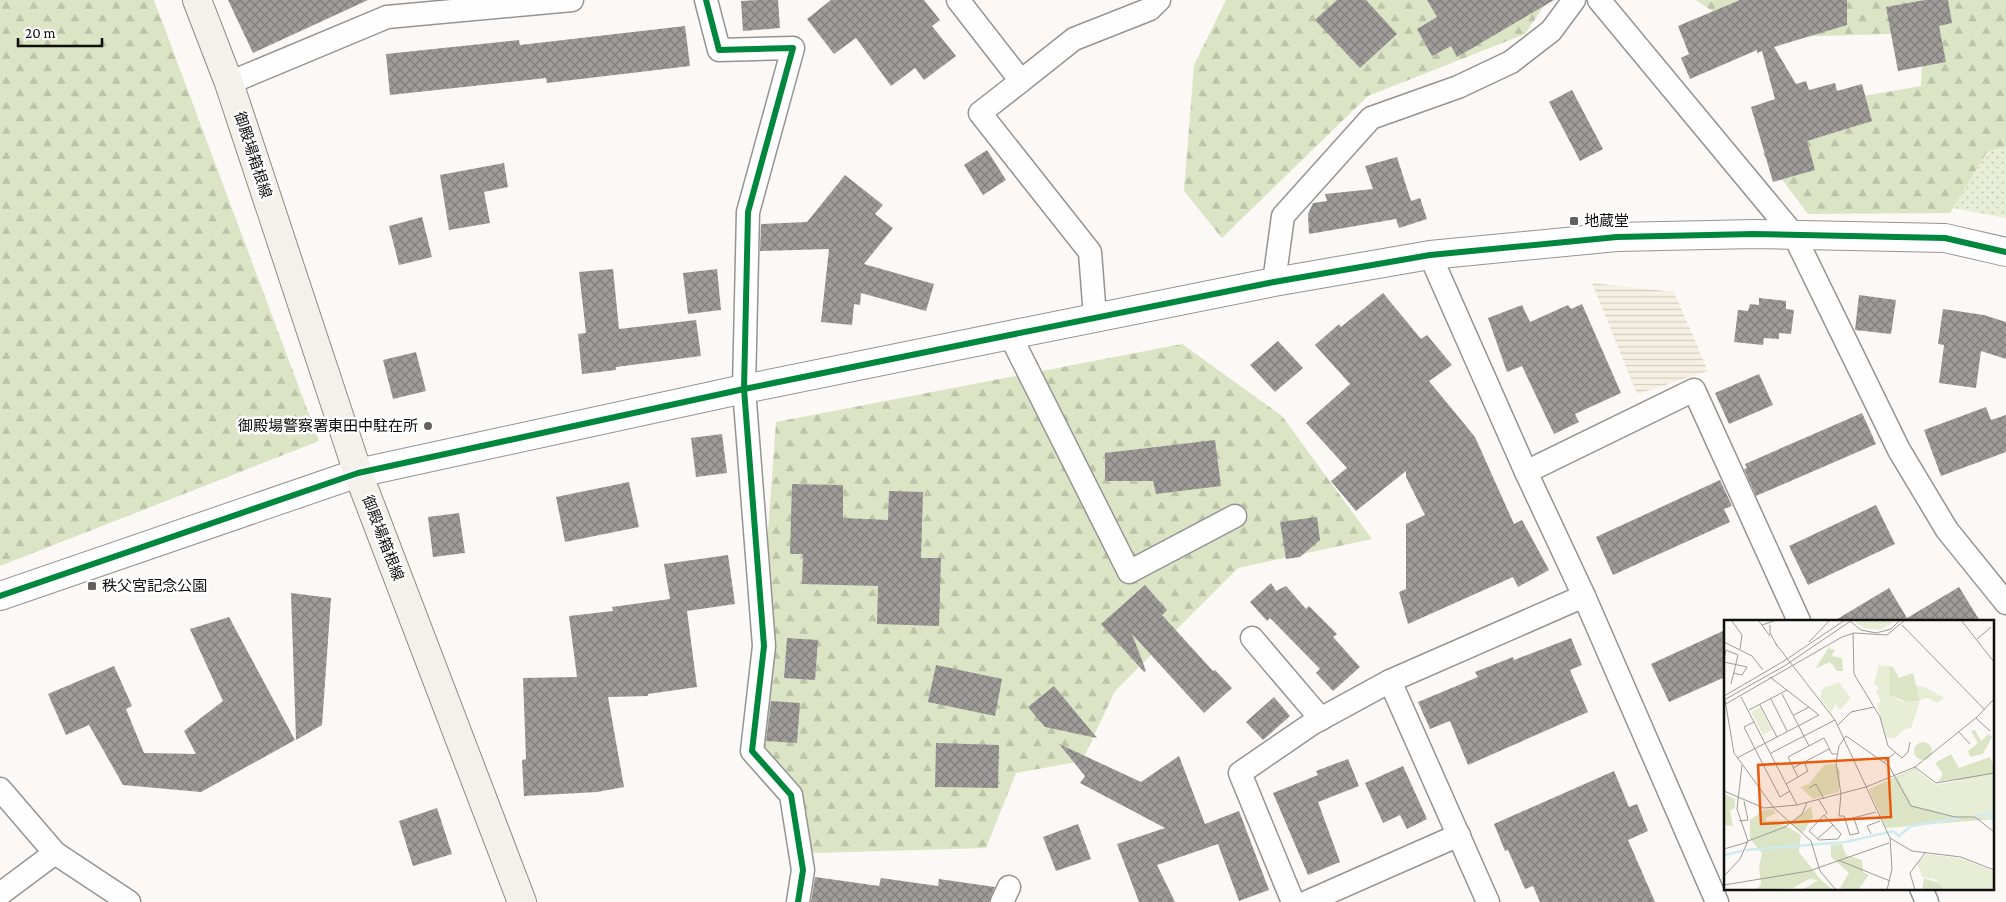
<svg xmlns="http://www.w3.org/2000/svg" width="2006" height="902" font-family="'Crimson Pro','Noto Sans JP',serif">
<defs>
<pattern id="farmland-rules" width="6" height="5" patternUnits="userSpaceOnUse" patternTransform="scale(1.25)"><rect width="6" height="5" fill="#f6f0e2"/><path d="M0 2.5h6" fill="none" stroke="#d2cdc1"/></pattern>
<pattern id="grass-dots" width="8" height="8" patternUnits="userSpaceOnUse" patternTransform="scale(1.25)"><rect width="8" height="8" fill="#e8eed6"/><path d="M2 2h.1M6 6h.1" fill="none" stroke="#c6cbb6" stroke-width="1.8" stroke-linecap="round"/></pattern>
<pattern id="forest-firs" width="22" height="20" patternUnits="userSpaceOnUse" patternTransform="scale(1.25)"><rect width="22" height="20" fill="#dbe5c5"/><path d="M5 1l3.5 6h-7zM16 11l3.5 6h-7z" fill="#bbc3a8"/></pattern>
<pattern id="building-cross-hatch" width="8" height="8" patternUnits="userSpaceOnUse" patternTransform="scale(1.25)"><rect width="8" height="8" fill="#9f9c9a"/><path d="M0 0l8 8M0 8l8-8" fill="none" stroke="#807e7c"/></pattern>
</defs>
<rect width="100%" height="100%" fill="#fbf8f5"/>
<polygon fill="url(#farmland-rules)" points="1592,283 1674,292 1708,371 1637,394"/>
<polygon fill="url(#grass-dots)" points="2006,146 2006,218 1952,208 1987,152"/>
<g fill="url(#forest-firs)">
<polygon points="0,0 154,0 319,441 0,566"/>
<polygon points="1226,0 1548,0 1525,34 1368,96 1222,238 1184,191 1194,65"/>
<polygon points="1696,0 2006,0 2006,146 1987,152 1950,213 1808,214 1762,153 1841,127 1841,100 1921,86 1923,33 1751,38"/>
<polygon points="1182,344 1282,416 1372,539 1238,568 1115,691 1082,761 1016,773 986,848 814,853 752,751 776,422"/>
</g>
<g fill="url(#building-cross-hatch)">
<polygon points="228,0 368,0 253,53"/>
<polygon points="757,0 778,0 780,28 743,31 741,1"/>
<polygon points="831,0 924,0 940,20 932,26 956,56 924,80 915,68 891,86 856,38 834,54 807,19"/>
<polygon points="1337,0 1366,0 1397,34 1360,68 1315,20"/>
<polygon points="1427,0 1554,0 1457,57 1451,46 1432,56 1417,29 1437,17"/>
<polygon points="1740,0 1847,0 1847,25 1774,47 1796,84 1806,81 1809,90 1835,83 1837,91 1862,84 1872,121 1807,141 1815,170 1773,182 1751,107 1775,99 1762,51 1757,53 1757,50 1690,79 1681,58 1689,54 1678,26"/>
<polygon points="1925,0 1948,0 1952,23 1939,26 1946,62 1898,71 1886,7"/>
<polygon points="685,26 690,66 547,83 546,78 390,95 386,54 519,40 520,45"/>
<polygon points="1572,90 1603,149 1580,161 1549,102"/>
<polygon points="987,150 1006,180 983,195 964,165"/>
<polygon points="1397,157 1411,201 1420,198 1427,219 1399,228 1396,219 1309,234 1308,214 1313,203 1327,201 1325,194 1373,189 1365,166"/>
<polygon points="504,163 508,187 484,192 490,223 449,230 440,175"/>
<polygon points="845,175 883,205 875,214 893,228 864,264 934,284 926,311 861,293 860,305 854,304 852,325 821,322 829,249 760,251 761,224 807,222"/>
<polygon points="422,217 432,257 399,265 389,226"/>
<polygon points="613,269 619,329 696,320 701,356 616,367 616,370 582,374 578,334 586,333 579,272"/>
<polygon points="717,269 721,310 688,314 683,273"/>
<polygon points="1383,293 1421,339 1427,335 1452,365 1429,381 1475,437 1514,524 1522,520 1549,570 1518,587 1513,577 1408,624 1399,592 1406,589 1406,524 1425,515 1406,477 1406,471 1356,511 1331,481 1347,468 1306,423 1350,384 1315,345 1339,324 1341,327"/>
<polygon points="1859,295 1896,300 1891,334 1855,330"/>
<polygon points="1759,298 1786,301 1786,309 1794,310 1791,334 1779,333 1779,339 1764,338 1763,345 1734,342 1738,310 1748,311 1750,304 1759,305"/>
<polygon points="1582,304 1621,393 1575,414 1579,422 1554,434 1522,366 1507,372 1488,318 1522,305 1530,322 1568,305 1571,309"/>
<polygon points="1943,309 1984,315 2006,322 2006,359 1981,351 1976,388 1939,383 1944,345 1938,344"/>
<polygon points="1278,341 1303,368 1275,392 1250,365"/>
<polygon points="416,352 426,391 393,399 383,360"/>
<polygon points="1759,374 1773,405 1729,424 1715,393"/>
<polygon points="1986,407 1991,420 2006,415 2006,452 1941,476 1924,430"/>
<polygon points="1862,413 1876,444 1756,496 1744,469 1747,468 1745,464"/>
<polygon points="722,434 727,473 696,477 691,438"/>
<polygon points="1215,440 1221,486 1156,494 1153,481 1105,481 1105,453"/>
<polygon points="1720,480 1732,506 1724,509 1730,522 1613,575 1596,537"/>
<polygon points="629,482 639,527 565,542 556,497"/>
<polygon points="792,484 843,485 843,518 888,520 889,491 923,492 921,558 941,558 939,626 877,624 878,586 802,584 803,554 790,554"/>
<polygon points="1876,505 1895,544 1808,585 1789,546"/>
<polygon points="459,513 465,553 433,557 428,517"/>
<polygon points="1317,517 1320,540 1300,557 1286,559 1280,522"/>
<polygon points="728,555 735,604 687,611 697,687 648,694 648,696 608,697 624,787 597,792 524,796 522,760 526,759 523,678 577,677 569,616 613,611 612,607 670,599 664,564"/>
<polygon points="1271,583 1276,591 1286,586 1306,609 1309,606 1337,634 1333,637 1360,667 1333,691 1316,673 1320,669 1270,618 1267,621 1250,602"/>
<polygon points="1145,585 1167,610 1162,615 1213,671 1215,670 1232,688 1204,713 1132,634 1146,671 1144,672 1101,624"/>
<polygon points="1959,587 1980,621 1834,621 1889,588 1907,618"/>
<polygon points="291,593 331,598 322,725 296,740"/>
<polygon points="229,617 295,740 201,792 123,785 89,725 66,735 48,694 114,666 132,706 126,709 144,753 196,754 184,731 223,701 190,629"/>
<polygon points="1725,630 1725,677 1669,702 1651,664"/>
<polygon points="787,638 818,640 815,680 784,678"/>
<polygon points="1571,638 1582,665 1570,670 1588,712 1468,765 1450,721 1430,729 1418,702 1478,677 1475,672 1513,657 1514,660"/>
<polygon points="936,665 1002,679 995,716 928,702"/>
<polygon points="1054,686 1097,738 1045,727 1028,707"/>
<polygon points="1274,697 1290,716 1263,740 1246,722"/>
<polygon points="771,701 800,703 797,743 766,741"/>
<polygon points="936,743 999,745 998,788 935,787"/>
<polygon points="1059,744 1141,782 1179,756 1205,824 1239,811 1269,890 1239,901 1218,844 1157,865 1175,902 1139,902 1117,844 1165,828 1080,783 1085,776"/>
<polygon points="1348,759 1359,786 1318,802 1340,862 1308,875 1273,793 1318,775 1316,771"/>
<polygon points="1403,766 1427,819 1407,829 1400,815 1383,823 1365,783"/>
<polygon points="1614,771 1629,807 1637,804 1648,831 1628,840 1655,902 1540,902 1533,886 1525,889 1508,850 1505,851 1494,824"/>
<polygon points="437,808 452,854 413,866 399,821"/>
<polygon points="1078,824 1091,859 1056,871 1043,837"/>
<polygon points="815,877 879,886 881,878 938,886 939,879 995,887 989,902 811,902"/>
</g>
<g fill="none" stroke-linecap="round" stroke-linejoin="round">
<g stroke="#959493" stroke-width="25">
<g id="minor">
<polyline points="706,0 719,50 793,48 748,212 744,389 764,646 752,751 791,795 803,870 798,902"/>
<polyline points="958,0 1021,81 1074,39 1150,9 1159,0"/>
<polyline points="1599,0 1794,235 1899,450 1947,530 2006,603"/>
<polyline points="1021,81 980,113 1090,252 1095,317"/>
<polyline points="229,83 387,17 572,0"/>
<polyline points="1430,255 1526,472 1584,596 1717,902"/>
<polyline points="1274,282 1283,216 1371,118 1458,87 1511,62 1551,31 1574,0"/>
<polyline points="1010,335 1129,572 1235,516"/>
<polyline points="1526,472 1694,390 1799,621"/>
<polyline points="1252,638 1321,719"/>
<polyline points="0,789 55,853 129,902"/>
<polyline points="1921,888 1927,902"/>
<polyline points="0,894 55,853"/>
<polyline points="1002,902 1009,887"/>
<polyline points="1293,902 1240,773 1313,723 1390,681"/>
<polyline points="1307,902 1459,835"/>
<polyline points="1488,902 1390,681 1584,596"/>
</g>
</g>
<g stroke="#959493" stroke-width="30">
<polyline id="tertiary" points="0,596 358,473 744,389 1010,335 1274,282 1430,255 1617,237 1754,234 1945,238 2006,252"/>
</g>
<g stroke="#8c8b89" stroke-width="30">
<polyline id="secondary" points="197,0 229,83 358,473 522,902"/>
</g>
<use href="#minor" stroke="#fefefe" stroke-width="22"/>
<use href="#tertiary" stroke="#fefefe" stroke-width="28"/>
<use href="#secondary" stroke="#f4f1eb" stroke-width="28"/>
<g stroke="#fff" stroke-width="9">
<g id="cycleway">
<polyline points="706,0 719,50 793,48 748,212 744,389 764,646 752,751 791,795 803,870 798,902"/>
<polyline points="0,596 358,473 744,389 1010,335 1274,282 1430,255 1617,237 1754,234 1945,238 2006,252"/>
</g>
</g>
<use href="#cycleway" stroke="#00873e" stroke-width="6"/>
</g>
<g fill="#626160" stroke="#fff" stroke-width="2">
<rect x="1569" y="216" width="10" height="10" rx="2.5"/>
<circle cx="428" cy="426" r="5"/>
<rect x="87" y="581" width="10" height="10" rx="2.5"/>
</g>
<g text-anchor="middle" dominant-baseline="central" stroke-width="5" stroke-linejoin="round" paint-order="stroke">
<g font-size="15" fill="#0f0f0f" stroke="#fff">
<text transform="translate(253 155) rotate(72)">御殿場箱根線</text>
<text transform="translate(383 538) rotate(69)">御殿場箱根線</text>
</g>
<g font-size="15" fill="#0f0f0f" stroke="#fff" text-anchor="start">
<text x="1584" y="221">地蔵堂</text>
<text x="418" y="426" text-anchor="end">御殿場警察署東田中駐在所</text>
<text x="102" y="586">秩父宮記念公園</text>
</g>
</g>
<g transform="translate(1724 620)">
<rect width="270" height="270" fill="#fbf8f5"/>
<path d="M134 0H172L156 10 140 8 131 2ZM155 45 165 46V75L176 81 196 82 187 108 181 109 171 118H162L153 84 157 81 152 72 155 68 150 63ZM115 62 127 78 116 90 111 84 107 93 96 78 99 68ZM192 65 200 67 221 78 213 83 203 78 196 80Z" fill="#e8eed6"/>
<path d="M106 26 107 30 111 29 108 36 118 38 119 51H113L106 42 91 49ZM165 46 169 47 175 58 189 53 196 81 183 82 165 75ZM251 110 257 121 265 114 268 117 259 134 246 137 244 131 254 123 247 111ZM190 131a9 9 0 1 1 18 0a9 9 0 1 1-18 0ZM227 134 235 148 266 137 270 147V199L162 208 145 169 191 148 212 167 245 162 230 159 214 162 219 154 211 143ZM111 144 116 151 115 172 89 179 76 167 85 164 100 145ZM0 174 11 179V187L6 191 9 206 0 205ZM87 186 89 197 79 213 66 204ZM49 189 52 193 42 198V201L53 200 77 215 75 232 97 260 109 270H69L80 269 94 260 85 259 69 268 32 270 37 264 35 247 38 233 26 219V200L40 190ZM118 224 122 235 138 240 139 252 145 255 134 270 116 268 125 253 107 237V225ZM200 258 215 263 221 270H198Z" fill="#dbe5c5"/>
<path d="M36 87 48 110 39 115 27 92ZM191 149 212 165 270 154V199L231 196 188 185 174 158ZM203 234 240 239 270 252V270H222L210 259 198 257 193 243Z" fill="#e8eed6"/>
<path fill="none" stroke="#ceebf2" stroke-width="2.5" d="M252 197 265 193 270 202M22 230 122 222 169 211 175 216 187 206 236 198M0 235 18 231"/>
<path fill="none" stroke="#9d9b99" stroke-width="1" d="M7 0 18 15 16 29M34 0 46 16M237 0 270 42M126 1 137 10 152 13 167 9 176 0M38 5 53 0M46 5V13L53 26M178 5 261 90M129 13 130 54 156 97 164 126 178 138 184 132 186 122M253 19 267 7M0 22 28 36 39 50M85 22 106 0M52 24 111 100 166 218 188 231 237 237 270 250M0 39 2 30 14 35 7 64M0 42 23 47 18 55 9 53M58 74 85 126M0 76 60 41 121 0M17 77 73 185M47 79 63 111M0 80 62 45 128 0M1 80 10 133 50 188 87 221 96 251 112 270M0 85 118 17 130 13 163 15 181 0M36 85 53 117M25 90 63 70M70 95 85 87M252 98 266 111M30 102 20 107 31 129 56 177 66 171M114 105 127 92 150 87M235 112 246 124M47 133 111 100M13 138 95 95 46 57M160 142 172 132M191 147 212 163 270 153M69 148 105 129M74 157 84 151 80 142M62 164 74 157 64 137 100 118 108 134H113M85 168 92 164 100 179M0 171 40 188 73 185 142 167 191 147 253 97 270 79M95 180 103 193 101 195M100 195 117 214 114 219 95 220 85 211ZM130 199 135 213 126 215 120 196H115L117 174 112 143 115 126 122 116 165 146 187 186 231 197H251L270 212M121 200 152 192M15 201 24 200 20 181M147 214 143 206 156 201M93 219 109 205M24 221 61 207 78 194 83 183M0 229 24 222M114 240 166 261M0 256 16 239 24 221 13 189 18 145M0 265 85 251 165 223M163 270 168 249 166 218M191 270 186 253 201 233"/>
<path fill="#e8590c" fill-opacity="0.15" stroke="#e8590c" stroke-width="2.5" d="M164 138 167 197 37 204 34 145Z"/>
<rect width="270" height="270" fill="none" stroke="#0f0f0f" stroke-width="2.5"/>
</g>
<path d="M18 38v8h84v-8" fill="none" stroke="#0f0f0f" stroke-width="2.5"/>
<text x="25" y="38" font-size="15" fill="#0f0f0f" stroke="#ffffff" stroke-width="4" paint-order="stroke">20 m</text>
</svg>
